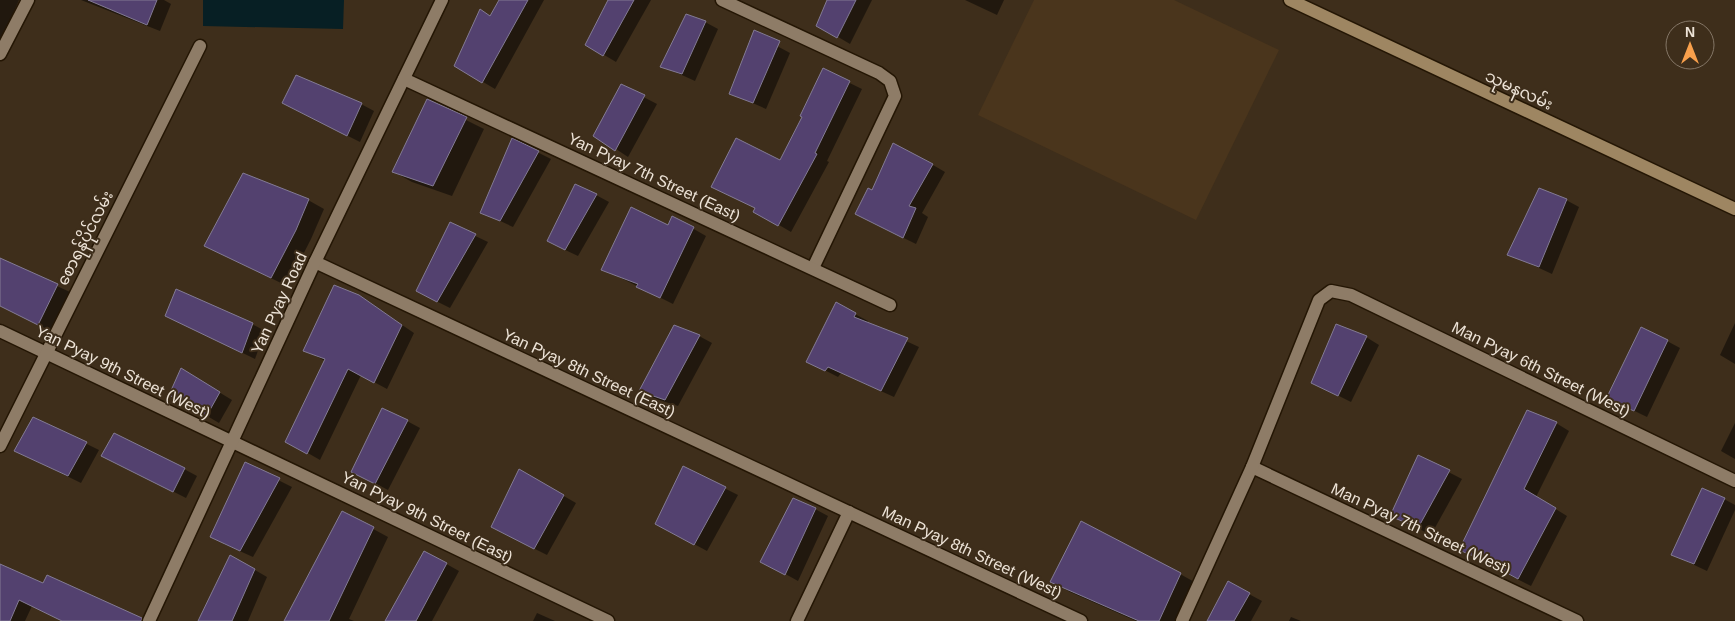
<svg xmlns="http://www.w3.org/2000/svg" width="1735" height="621" font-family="Helvetica,'Noto Sans Myanmar',sans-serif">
<rect width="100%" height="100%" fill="#3e2e1b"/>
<polygon fill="#4a351c" points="1034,0 1174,0 1279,50 1196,220 978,115"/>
<polygon fill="#071f24" points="203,0 344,0 343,29 203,26"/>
<g fill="#0007">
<polygon points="0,0 19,0 0,44"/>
<polygon points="81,0 164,0 171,4 160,31"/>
<polygon points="501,0 544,0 495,89 456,66 492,17"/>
<polygon points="610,0 651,0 616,62 586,44"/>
<polygon points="829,0 872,0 850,44 818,25"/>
<polygon points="965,0 1004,0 997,15"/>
<polygon points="705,22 718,29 695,81 662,66"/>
<polygon points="777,46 790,53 766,109 730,93"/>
<polygon points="823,70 862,89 827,161 829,162 791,232 755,211 804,117"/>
<polygon points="622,86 657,104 628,157 595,135"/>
<polygon points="428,101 484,129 452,196 412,182 394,172"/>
<polygon points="361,104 374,111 360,142 296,110"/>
<polygon points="513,140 551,159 513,227 481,212"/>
<polygon points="933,165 945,172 922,213 928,217 916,244 869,221 872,192"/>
<polygon points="596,195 609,202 578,256 561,248"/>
<polygon points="308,200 324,209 311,239 287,286 206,246"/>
<polygon points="1566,200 1579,207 1552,274 1509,254"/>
<polygon points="673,217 706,236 673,304 603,269 668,227"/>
<polygon points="450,224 488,242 450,308 430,298"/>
<polygon points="0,260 70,292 51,331 0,306"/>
<polygon points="359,296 414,333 387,389 361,375 320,460 287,441 325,361 305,350"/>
<polygon points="836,304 868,321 867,323 919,347 894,397 841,373 838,377 807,361"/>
<polygon points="167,316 252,324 265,331 255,359"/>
<polygon points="1735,323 1735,364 1720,355"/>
<polygon points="699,336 712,343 678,406 653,398 640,391"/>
<polygon points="1366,337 1379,345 1351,402 1313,383"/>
<polygon points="1667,341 1680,348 1647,417 1608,398"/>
<polygon points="194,377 232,400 219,423 170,394"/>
<polygon points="34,418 99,450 81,483 28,457"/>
<polygon points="407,421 420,428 388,490 365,478"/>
<polygon points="1556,423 1569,431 1536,497 1567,516 1531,586 1460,550"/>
<polygon points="1735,423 1735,459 1721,451"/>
<polygon points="103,456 184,469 197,476 186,498"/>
<polygon points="1419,457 1462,479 1431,535 1392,515"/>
<polygon points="246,464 292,487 253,557 224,544"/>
<polygon points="684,468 738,495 707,551 670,531"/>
<polygon points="520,471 576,503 547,555 505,534"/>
<polygon points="1724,499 1735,505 1735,510 1707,571 1673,555"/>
<polygon points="815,509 828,516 798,581 762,561"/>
<polygon points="342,512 388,537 349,619 354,621 285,621"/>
<polygon points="425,552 459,571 432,621 393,621"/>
<polygon points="0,565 44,585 125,621 63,621 32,606 25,621 0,621"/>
<polygon points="255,570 267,577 248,621 200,621"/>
<polygon points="1180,574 1198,584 1182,621 1136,621 1070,592 1052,582"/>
<polygon points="1228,583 1262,601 1251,621 1209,621"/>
<polygon points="537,613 555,621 533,621"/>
<polygon points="1291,617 1301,621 1289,621"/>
</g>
<g fill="#53416f" stroke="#837b94">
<polygon points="88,0 157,0 147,25"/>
<polygon points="499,0 528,0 482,83 454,66 480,9 490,16"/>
<polygon points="608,0 634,0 603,56 585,45"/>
<polygon points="827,0 856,0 837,38 816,26"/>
<polygon points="686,14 706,21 682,74 660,67"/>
<polygon points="754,30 780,41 753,103 729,94"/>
<polygon points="823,68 850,81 815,153 817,154 778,226 753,212 755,208 711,187 736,138 780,160 802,117 800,116"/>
<polygon points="296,75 362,103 347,136 282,103"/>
<polygon points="621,84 645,95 615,151 593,136"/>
<polygon points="427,99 467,117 433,186 392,172"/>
<polygon points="512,138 539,151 500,221 480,213"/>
<polygon points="893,143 933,164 909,206 916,208 903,238 855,214 868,188 872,190"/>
<polygon points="243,173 309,199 296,230 271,278 204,246"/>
<polygon points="575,184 597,194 565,250 547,241"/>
<polygon points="1539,188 1567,199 1539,267 1507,255"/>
<polygon points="631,207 668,225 672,216 694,227 660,298 636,287 638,284 601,270"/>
<polygon points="450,222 476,234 437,302 416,291"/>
<polygon points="0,258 58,284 38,325 0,306"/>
<polygon points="334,285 359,295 402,325 374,383 348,369 307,454 285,442 325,359 303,351"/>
<polygon points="176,289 253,323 242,353 165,316"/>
<polygon points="836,302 856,313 854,317 908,338 881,391 828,367 825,371 806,362"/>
<polygon points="1336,324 1367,336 1338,396 1311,383"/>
<polygon points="674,325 700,335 665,400 639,391"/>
<polygon points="1641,327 1668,340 1634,411 1606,399"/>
<polygon points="181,368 220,392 206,417 169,395"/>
<polygon points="382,408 408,420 375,484 351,472"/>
<polygon points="1527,410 1557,422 1524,489 1556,508 1518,579 1485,561 1459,550"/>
<polygon points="33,417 87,442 68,476 14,451"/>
<polygon points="114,433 185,468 173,492 101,456"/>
<polygon points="1418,455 1450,470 1418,528 1390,516"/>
<polygon points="245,462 280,478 240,551 210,537"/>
<polygon points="683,466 726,487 694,545 655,524"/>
<polygon points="519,469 564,495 534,549 491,527"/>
<polygon points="1702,488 1725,498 1694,564 1671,555"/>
<polygon points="793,498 816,508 785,575 760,562"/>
<polygon points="342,511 374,527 329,621 284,621"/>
<polygon points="1081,521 1181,573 1159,621 1139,621 1050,582"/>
<polygon points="424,551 447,563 416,621 385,621"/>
<polygon points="230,555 255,569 232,621 198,621"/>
<polygon points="0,564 43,583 47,575 142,618 141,621 62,621 19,600 10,621 0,621"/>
<polygon points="1228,581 1250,593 1234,621 1207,621"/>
</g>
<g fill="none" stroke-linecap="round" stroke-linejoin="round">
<g stroke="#241604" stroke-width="15">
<g id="street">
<polyline points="722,0 879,73 890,81 895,96 813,268"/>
<polyline points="0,54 28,0"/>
<polyline points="404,79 890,305"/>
<polyline points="315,262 1081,621"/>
<polyline points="0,331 608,621"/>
<polyline points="0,446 200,46"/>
<polyline points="1252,467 1577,621"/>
<polyline points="149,621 315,262 442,0"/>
<polyline points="797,621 849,512"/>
<polyline points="1182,621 1252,467 1319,300 1331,291 1351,295 1735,481"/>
</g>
</g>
<g stroke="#241604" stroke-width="15">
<polyline id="secondary" points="1290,0 1735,209"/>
</g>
<use href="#street" stroke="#8e7c67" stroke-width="12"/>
<use href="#secondary" stroke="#9e8662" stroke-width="12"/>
</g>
<g text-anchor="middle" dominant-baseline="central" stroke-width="4" stroke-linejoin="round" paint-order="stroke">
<g font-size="16" fill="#ede3d7" stroke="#3e2e1b">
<text transform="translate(1519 90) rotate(25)">သုမနလမ်း</text>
<text transform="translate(654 177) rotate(25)">Yan Pyay 7th Street (East)</text>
<text transform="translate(85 238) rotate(-63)">စောရန်ပိုင်လမ်း</text>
<text transform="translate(279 303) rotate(-65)">Yan Pyay Road</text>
<text transform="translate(1541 369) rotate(26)">Man Pyay 6th Street (West)</text>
<text transform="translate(123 372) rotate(26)">Yan Pyay 9th Street (West)</text>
<text transform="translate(589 373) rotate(25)">Yan Pyay 8th Street (East)</text>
<text transform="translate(427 517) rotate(26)">Yan Pyay 9th Street (East)</text>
<text transform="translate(1421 529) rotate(25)">Man Pyay 7th Street (West)</text>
<text transform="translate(972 552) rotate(25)">Man Pyay 8th Street (West)</text>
</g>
</g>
<g transform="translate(1690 45)"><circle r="24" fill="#3e2e1b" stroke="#847666"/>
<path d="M0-4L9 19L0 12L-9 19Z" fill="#f9a04c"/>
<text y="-8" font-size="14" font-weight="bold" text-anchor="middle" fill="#ede3d7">N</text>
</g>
</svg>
